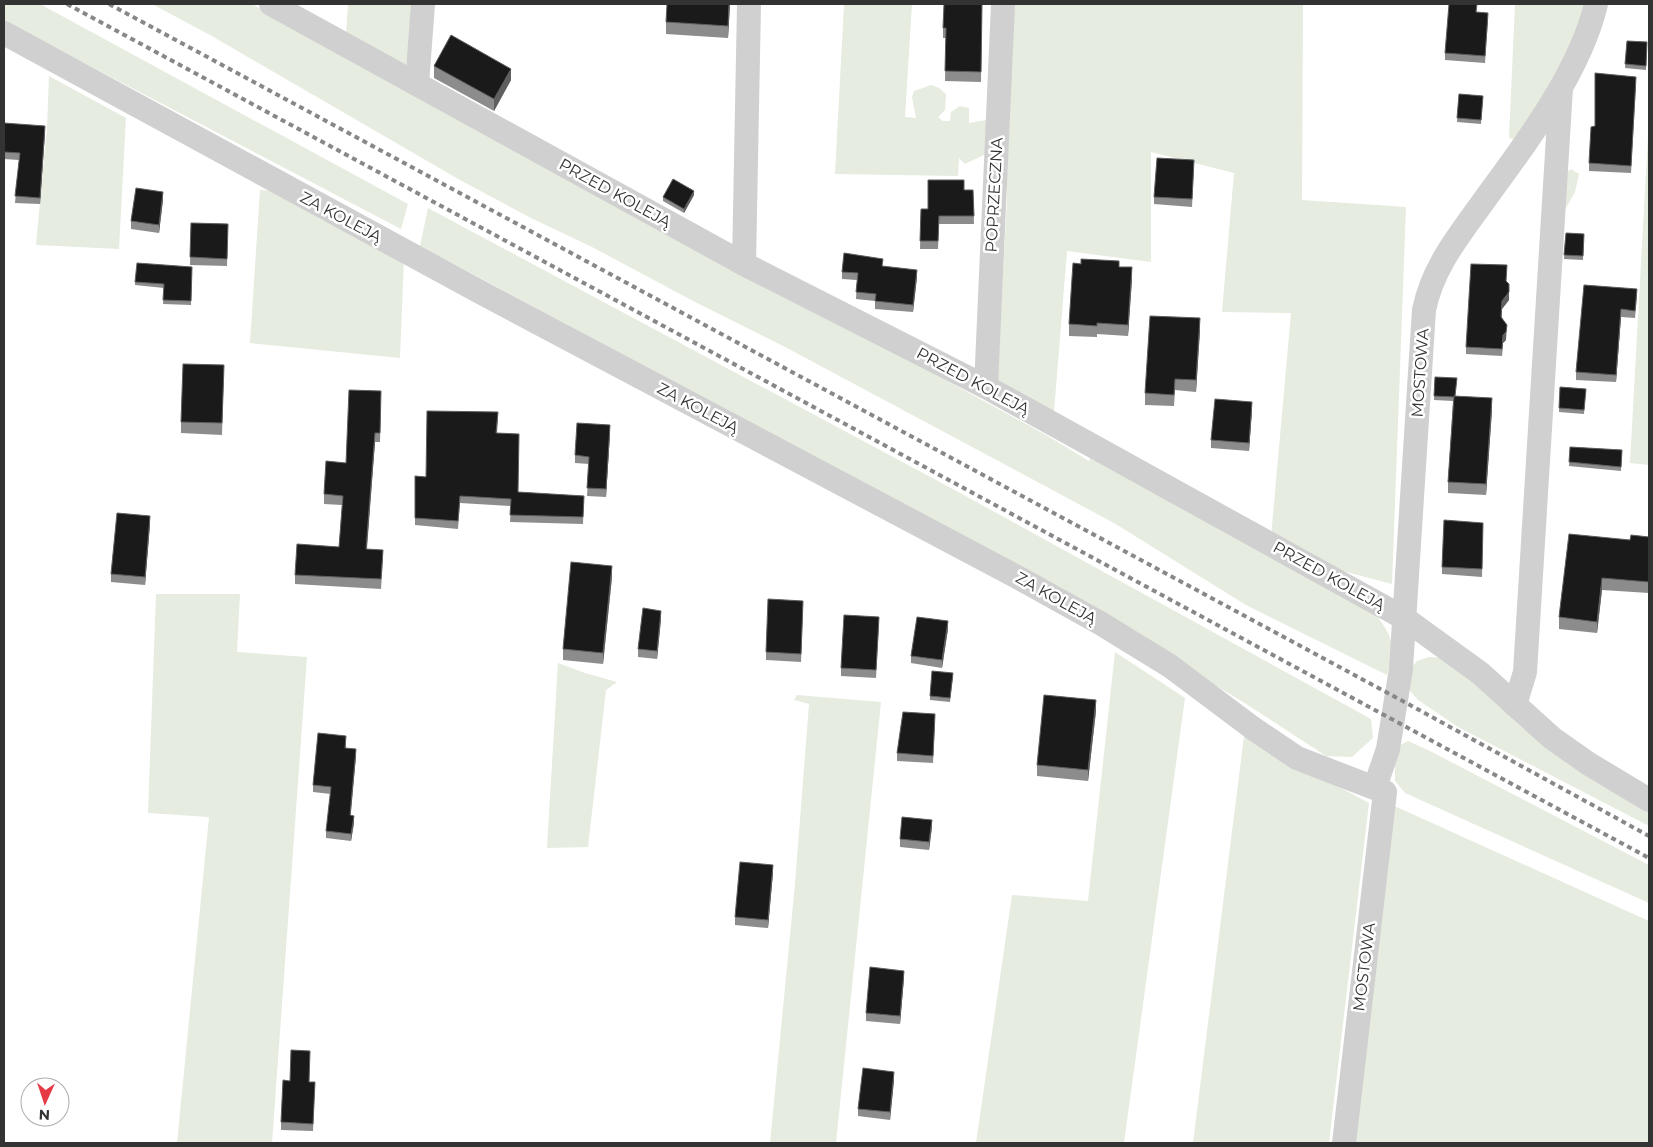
<svg xmlns="http://www.w3.org/2000/svg" width="1653" height="1147" font-family="Montserrat,sans-serif">
<rect width="100%" height="100%" fill="#fff"/>
<g fill="#e6ecdf">
<polygon points="4,4 40,4 408,204 401,229 4,21"/>
<path d="M152 4H252L887 348 1046 435 1089 461 1090 458 1369 606C1391 634 1397 640 1387 675L1246 605 1114 523 787 348 695 302 592 247 531 218 460 180 210 35Z"/>
<polygon points="348,4 415,4 412,58 405,65 346,36"/>
<polygon points="844,4 912,4 905,117 916,118 912,97 914,91 931,85 939,88 946,94 945,110 938,117 943,121 950,121 951,112 960,106 969,108 969,123 986,120 992,126 988,153 965,164 959,158 958,176 835,174"/>
<polygon points="1012,4 1303,4 1302,200 1406,207 1392,584 1331,568 1271,537 1291,313 1222,312 1234,173 1151,152 1151,262 1067,251 1054,412 997,384 1007,201 1007,93"/>
<polygon points="1515,4 1589,4 1587,15 1519,140 1509,138"/>
<polygon points="49,76 126,118 119,249 36,245 47,128"/>
<polygon points="1649,118 1649,465 1630,463"/>
<polygon points="1571,169 1579,174 1575,192 1566,208 1559,206 1563,175"/>
<polygon points="260,190 273,191 322,220 404,258 400,358 250,343"/>
<polygon points="428,208 951,488 1371,719 1373,738 1352,757 1326,756 1243,702 1000,556 420,246"/>
<polygon points="156,594 240,594 237,652 307,657 272,1143 177,1143 209,817 148,813"/>
<polygon points="1115,652 1185,698 1124,1143 976,1143 1012,895 1088,901"/>
<polygon points="1429,657 1447,658 1649,808 1649,826 1458,727 1418,700 1409,690 1412,667 1417,661"/>
<polygon points="558,663 585,673 617,682 606,690 588,847 547,848"/>
<polygon points="797,695 881,702 836,1143 770,1143 795,884 809,704 794,700"/>
<polygon points="1244,736 1369,803 1329,1143 1193,1143"/>
<polygon points="1408,741 1430,751 1649,865 1649,903 1405,793 1395,781 1395,748"/>
<polygon points="1390,804 1649,921 1649,1143 1353,1143"/>
</g>
<g fill="none" stroke-linecap="round" stroke-linejoin="round">
<g stroke="#d0d0d0" stroke-width="24">
<polyline points="271,4 744,264 986,387 1404,618 1480,673 1552,738 1589,764 1649,800"/>
<polyline points="4,33 480,292 1019,578 1100,623 1170,666 1254,729 1297,758 1385,792 1344,1143"/>
<polyline points="417,84 423,4"/>
<polyline points="744,264 749,4"/>
<polyline points="986,387 1003,4"/>
<polyline points="1515,705 1525,672 1561,88"/>
<path d="M1375 787 1388 749 1401 669 1424 310C1433 265 1462 232 1488 195 1528 141 1581 69 1596 4"/>
</g>
<g stroke="#888" stroke-width="4" stroke-dasharray="5 4" stroke-linecap="butt">
<polyline points="67,4 1649,858"/>
<polyline points="109,4 1410,705 1649,836"/>
</g>
</g>
<g fill="#8c8c8c">
<polygon points="730,4 728,38 666,34 666,22"/>
<polygon points="982,4 981,82 945,81 946,38 943,38 943,28"/>
<polygon points="1477,12 1488,20 1485,63 1445,60 1445,53"/>
<polygon points="1627,41 1647,42 1646,70 1625,68"/>
<polygon points="434,66 511,80 494,111 434,78"/>
<polygon points="1636,84 1631,173 1589,171 1589,163 1595,126"/>
<polygon points="1459,94 1483,96 1481,124 1457,122"/>
<polygon points="4,123 45,132 40,204 15,203 19,160 4,159"/>
<polygon points="1194,168 1192,207 1154,204 1154,197"/>
<polygon points="964,190 973,190 974,224 939,224 938,249 920,249 921,209 928,209"/>
<polygon points="694,195 684,213 663,201 663,197"/>
<polygon points="163,200 159,233 131,229 131,221"/>
<polygon points="191,223 228,224 227,266 190,265"/>
<polygon points="1566,233 1584,234 1583,260 1564,259"/>
<polygon points="883,266 917,277 913,312 875,309 875,301 856,299 857,280 842,279 842,272"/>
<polygon points="192,267 191,305 163,304 164,288 135,285 135,282"/>
<polygon points="1119,267 1132,279 1128,336 1097,334 1097,337 1069,336 1069,324"/>
<polygon points="1506,281 1509,292 1509,300 1502,309 1502,317 1506,340 1503,343 1502,356 1466,354 1466,347"/>
<polygon points="1584,285 1637,297 1635,318 1621,317 1616,382 1576,380 1576,372"/>
<polygon points="1200,330 1196,392 1175,390 1174,406 1145,405 1145,393"/>
<polygon points="224,365 222,435 181,433 181,422"/>
<polygon points="1435,377 1456,396 1492,410 1486,495 1448,493 1448,482 1453,401 1434,400"/>
<polygon points="1560,387 1586,389 1584,414 1559,412"/>
<polygon points="381,401 380,442 375,442 367,549 383,559 381,589 295,584 295,575 339,547 342,505 324,504 324,494 346,463"/>
<polygon points="1252,410 1249,451 1211,448 1211,440"/>
<polygon points="498,419 497,433 518,492 584,496 583,524 510,522 511,506 460,503 458,529 415,525 415,476 426,477"/>
<polygon points="610,433 606,497 587,496 589,464 575,463 575,455"/>
<polygon points="1570,447 1622,450 1621,471 1569,466"/>
<polygon points="1483,523 1482,577 1442,574 1442,567"/>
<polygon points="150,524 145,585 111,582 111,574"/>
<polygon points="1649,537 1649,593 1602,590 1597,633 1559,629 1559,617 1630,540"/>
<polygon points="612,577 603,664 563,660 563,649"/>
<polygon points="803,609 801,662 766,660 766,652"/>
<polygon points="661,619 657,659 638,657 638,649"/>
<polygon points="879,625 876,678 841,676 841,668"/>
<polygon points="948,629 942,668 911,663 911,656"/>
<polygon points="953,676 950,702 930,700 930,696"/>
<polygon points="1096,711 1088,781 1037,776 1037,765"/>
<polygon points="935,722 933,763 897,761 897,753"/>
<polygon points="346,743 346,748 356,756 350,816 354,823 351,841 326,838 326,831 331,794 313,792 313,785"/>
<polygon points="932,827 929,850 900,847 900,839"/>
<polygon points="773,873 768,928 735,925 735,917"/>
<polygon points="904,978 900,1024 866,1021 866,1013"/>
<polygon points="894,1080 890,1120 858,1116 858,1109"/>
<polygon points="309,1082 315,1082 313,1131 281,1130 281,1122"/>
</g>
<g fill="#5f5f5f">
<polygon points="729,4 730,4 728,38 728,26"/>
<polygon points="511,69 511,80 494,111 494,99"/>
<polygon points="45,126 45,132 40,204 40,198"/>
<polygon points="694,191 694,195 684,213 684,209"/>
<polygon points="163,192 163,200 159,233 159,225"/>
<polygon points="1132,267 1132,279 1128,336 1128,325"/>
<polygon points="917,270 917,277 913,312 913,305"/>
<polygon points="1509,284 1509,300 1502,309 1502,301"/>
<polygon points="1621,309 1621,317 1616,382 1616,375"/>
<polygon points="1200,318 1200,330 1196,392 1196,380"/>
<polygon points="1507,325 1506,340 1503,343 1502,356 1503,335"/>
<polygon points="1492,398 1492,410 1486,495 1486,484"/>
<polygon points="1252,402 1252,410 1249,451 1249,443"/>
<polygon points="610,425 610,433 606,497 606,489"/>
<polygon points="375,433 375,442 366,558 366,549"/>
<polygon points="150,516 150,524 145,585 145,577"/>
<polygon points="612,566 612,577 603,664 603,653"/>
<polygon points="1602,578 1602,590 1597,633 1597,622"/>
<polygon points="661,611 661,619 657,659 657,651"/>
<polygon points="948,621 948,629 942,668 942,660"/>
<polygon points="1096,700 1096,711 1088,781 1088,770"/>
<polygon points="356,749 356,756 350,823 350,815"/>
<polygon points="354,816 354,823 351,841 351,834"/>
<polygon points="932,820 932,827 929,850 929,842"/>
<polygon points="773,865 773,873 768,928 768,920"/>
<polygon points="904,971 904,978 900,1024 900,1016"/>
<polygon points="894,1072 894,1080 890,1120 890,1112"/>
</g>
<g fill="#1a1a1a" stroke="#5f5f5f">
<polygon points="667,4 729,4 728,26 666,22"/>
<polygon points="944,4 982,4 981,72 945,71 946,28 943,28"/>
<polygon points="1449,4 1477,4 1476,12 1488,13 1485,56 1445,53"/>
<polygon points="451,35 511,69 494,99 434,66"/>
<polygon points="1627,41 1647,42 1646,66 1625,64"/>
<polygon points="1595,73 1636,77 1631,166 1589,163 1591,127 1595,126"/>
<polygon points="1459,94 1483,96 1481,120 1457,118"/>
<polygon points="4,123 45,126 40,198 15,196 20,153 4,152"/>
<polygon points="1157,158 1194,160 1192,199 1154,197"/>
<polygon points="673,179 694,191 684,209 663,197"/>
<polygon points="928,180 964,180 964,190 973,190 974,216 939,216 938,241 920,241 921,209 928,209"/>
<polygon points="136,188 163,192 159,225 131,221"/>
<polygon points="191,223 228,224 227,259 190,257"/>
<polygon points="1566,233 1584,234 1583,256 1564,255"/>
<polygon points="844,253 883,259 882,266 917,270 913,305 875,301 876,294 856,292 858,273 842,272"/>
<polygon points="1081,259 1119,261 1119,267 1132,267 1128,325 1097,323 1097,326 1069,324 1073,263 1081,264"/>
<polygon points="137,263 192,267 191,301 163,300 164,284 135,282"/>
<polygon points="1471,264 1507,265 1506,281 1509,284 1509,292 1502,301 1501,317 1507,325 1506,332 1503,335 1502,349 1466,347"/>
<polygon points="1584,285 1637,289 1635,311 1621,309 1616,375 1576,372"/>
<polygon points="1150,316 1200,318 1196,380 1175,379 1174,395 1145,393"/>
<polygon points="183,364 224,365 222,423 181,422"/>
<polygon points="1435,377 1457,378 1455,396 1454,396 1454,397 1434,396"/>
<polygon points="1560,387 1586,389 1584,410 1559,408"/>
<polygon points="349,390 381,391 380,433 375,433 366,549 383,550 381,579 295,575 297,544 339,547 343,496 324,494 326,461 346,463"/>
<polygon points="1454,396 1492,398 1486,484 1448,482"/>
<polygon points="1215,399 1252,402 1249,443 1211,440"/>
<polygon points="427,411 498,412 496,433 519,434 518,492 584,496 583,517 510,515 511,499 460,496 458,521 415,518 415,476 426,477"/>
<polygon points="577,423 610,425 606,489 587,488 589,457 575,455"/>
<polygon points="1570,447 1622,450 1621,467 1569,462"/>
<polygon points="117,513 150,516 145,577 111,574"/>
<polygon points="1444,520 1483,523 1482,569 1442,567"/>
<polygon points="1569,534 1630,540 1631,535 1649,537 1649,582 1602,578 1597,622 1559,617"/>
<polygon points="571,562 612,566 603,653 563,649"/>
<polygon points="768,599 803,601 801,654 766,652"/>
<polygon points="643,608 661,611 657,651 638,649"/>
<polygon points="844,615 879,617 876,670 841,668"/>
<polygon points="917,617 948,621 942,660 911,656"/>
<polygon points="932,671 953,673 950,698 930,696"/>
<polygon points="1044,695 1096,700 1088,770 1037,765"/>
<polygon points="903,712 935,714 933,756 897,753"/>
<polygon points="318,733 346,736 345,748 356,749 350,815 354,816 351,834 326,831 331,787 313,785"/>
<polygon points="902,817 932,820 929,842 900,839"/>
<polygon points="740,862 773,865 768,920 735,917"/>
<polygon points="870,967 904,971 900,1016 866,1013"/>
<polygon points="291,1050 310,1051 309,1082 315,1082 313,1124 281,1122 283,1080 290,1081"/>
<polygon points="863,1068 894,1072 890,1112 858,1109"/>
</g>
<g text-anchor="middle" dominant-baseline="central" stroke-width="5" stroke-linejoin="round" paint-order="stroke">
<g font-size="16" fill="#333" stroke="#fff">
<text transform="translate(615 193) rotate(29)">PRZED KOLEJĄ</text>
<text transform="translate(994 195) rotate(-87)">POPRZECZNA</text>
<text transform="translate(341 217) rotate(28)">ZA KOLEJĄ</text>
<text transform="translate(1420 373) rotate(-86)">MOSTOWA</text>
<text transform="translate(973 381) rotate(28)">PRZED KOLEJĄ</text>
<text transform="translate(698 408) rotate(28)">ZA KOLEJĄ</text>
<text transform="translate(1329 576) rotate(29)">PRZED KOLEJĄ</text>
<text transform="translate(1056 598) rotate(29)">ZA KOLEJĄ</text>
<text transform="translate(1364 967) rotate(-83)">MOSTOWA</text>
</g>
</g>
<rect width="1653" height="1147" fill="none" stroke="#333333" stroke-width="10"/>
<g transform="translate(45 1102) rotate(183)"><circle r="24" fill="#ffffff" stroke="#adadad"/>
<path d="M0-4L9 19L0 12L-9 19Z" fill="#e63946"/>
<text y="-8" font-size="14" font-weight="bold" text-anchor="middle" fill="#333333">N</text>
</g>
</svg>
